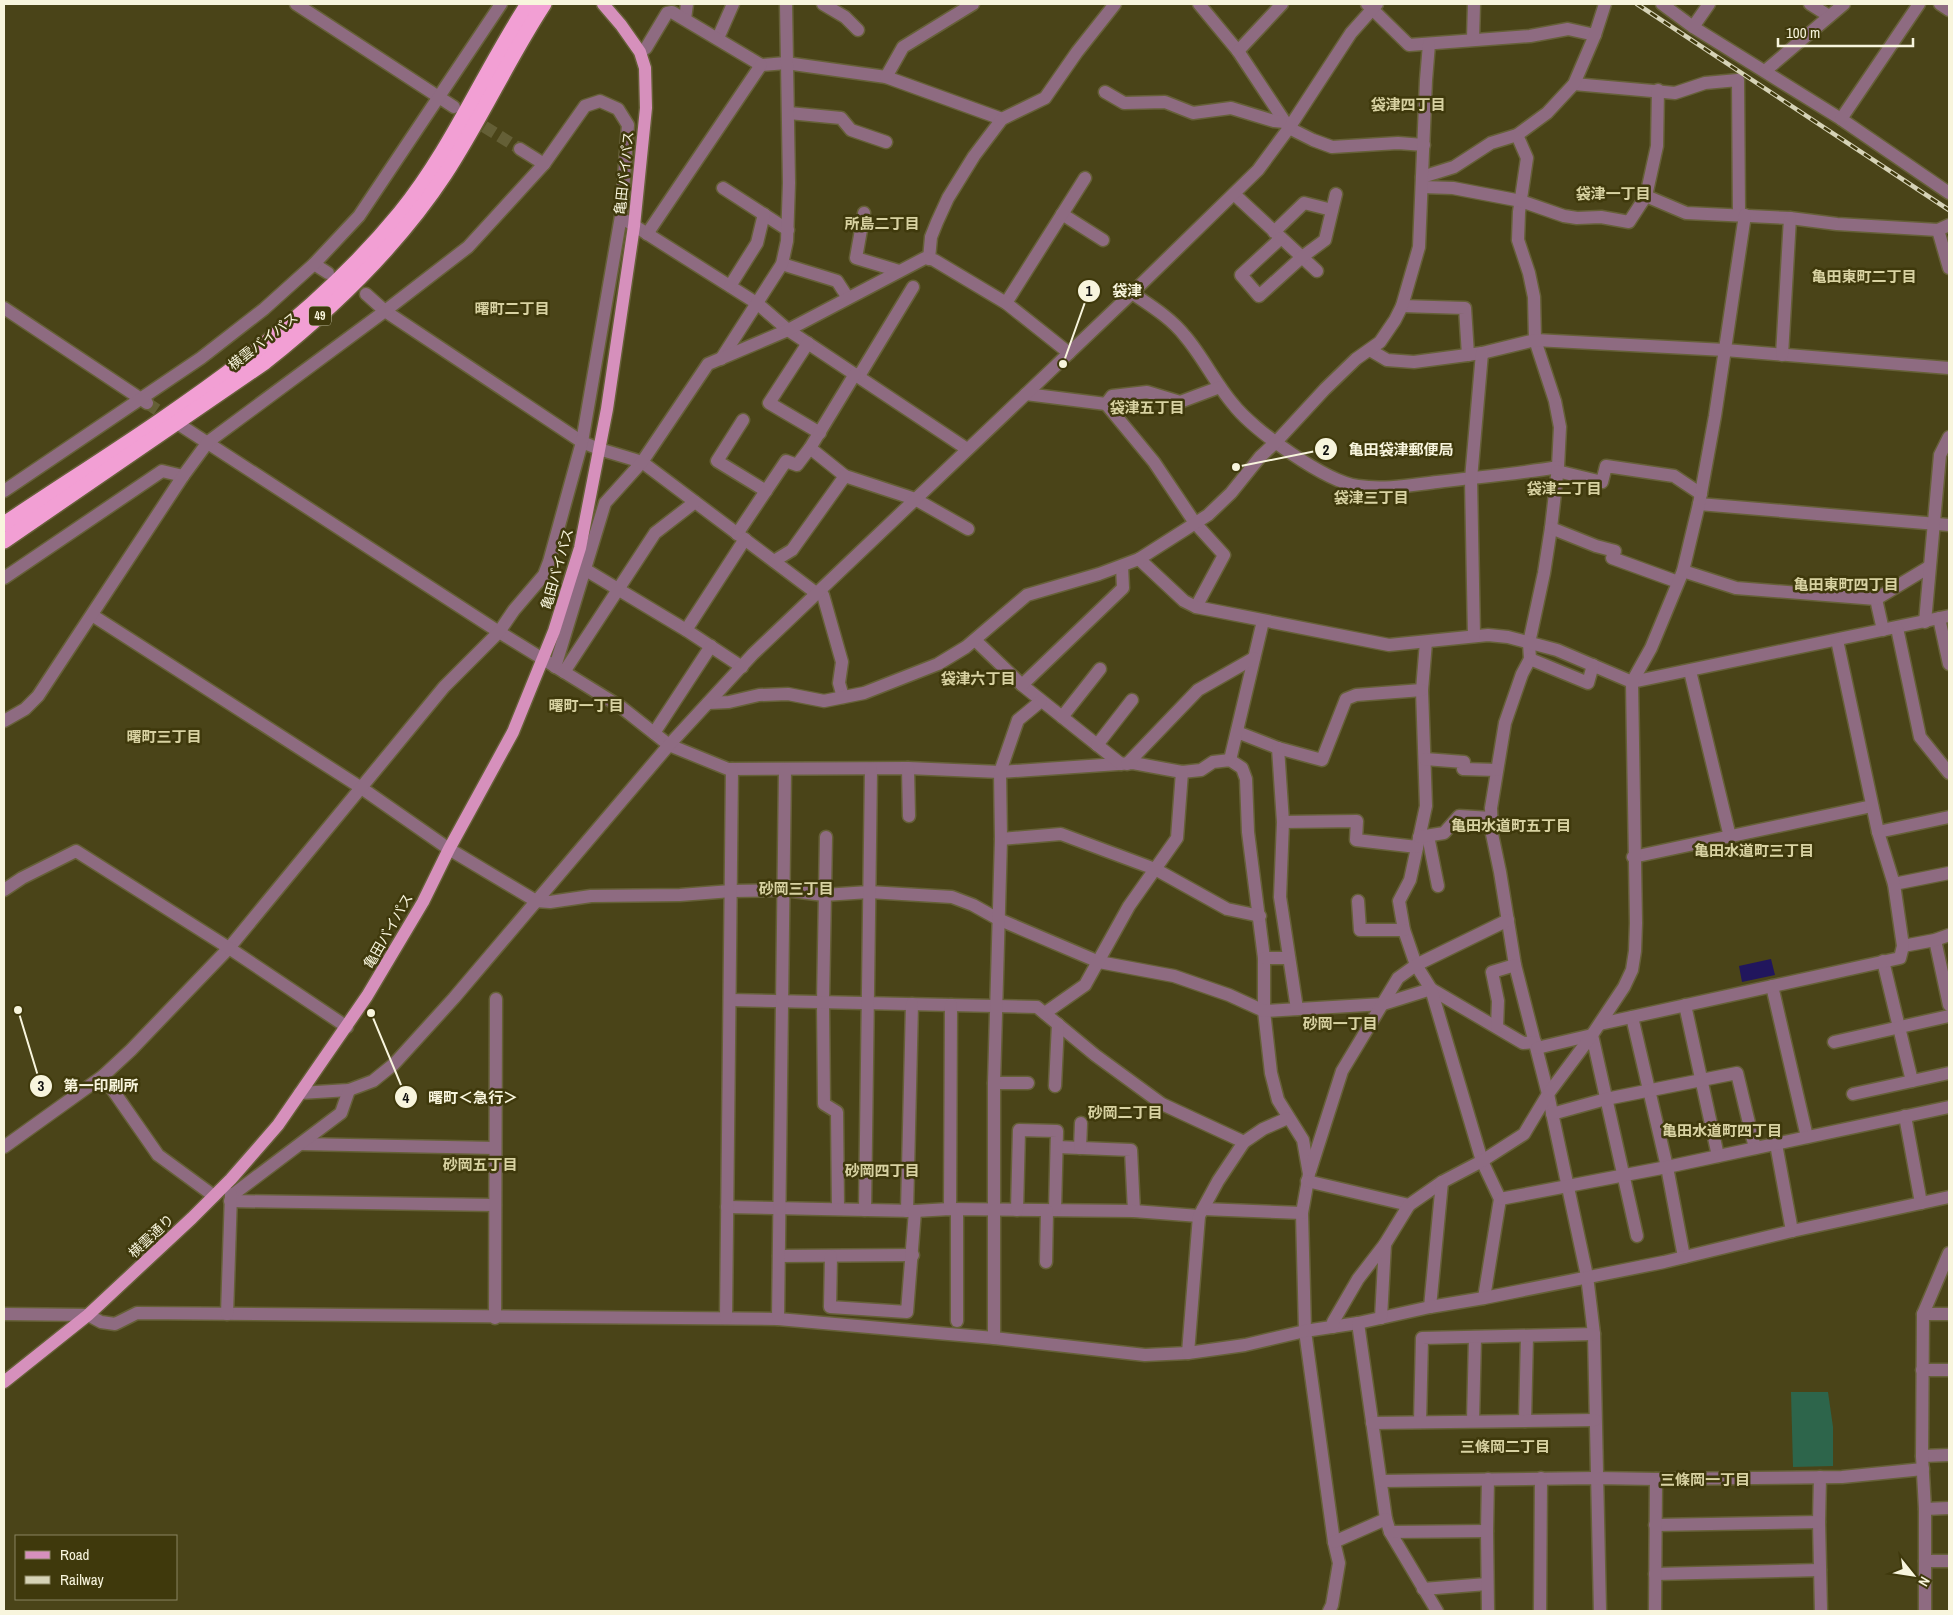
<svg xmlns="http://www.w3.org/2000/svg" width="1953" height="1615" font-family="'Archivo Narrow','Noto Sans JP',sans-serif">
<rect width="100%" height="100%" fill="#4a4418"/>
<polygon fill="#2d654b" points="1791,1392 1828,1392 1833,1427 1833,1466 1793,1467"/>
<polygon fill="#21165d" points="1771,959 1775,975 1742,982 1739,966"/>
<g fill="none" stroke-linecap="round" stroke-linejoin="round">
<g stroke="#645f36" stroke-width="12" stroke-dasharray="12 6" stroke-linecap="butt">
<polyline points="469,117 520,149"/>
<polyline points="147,403 174,421"/>
</g>
<g stroke="#666038" stroke-width="15">
<g id="minor">
<polyline points="296,4 454,107"/>
<polyline points="823,4 845,17 858,30"/>
<polyline points="1199,4 1238,51 1289,128 1313,140 1332,147 1398,143 1424,145"/>
<polyline points="1367,4 1409,45 1530,36 1568,29 1595,35"/>
<polyline points="1662,4 1693,27 1841,119 1949,193"/>
<polyline points="1810,4 1829,16"/>
<polyline points="1940,4 1949,10"/>
<polyline points="685,19 687,4"/>
<polyline points="1693,27 1709,4"/>
<polyline points="718,38 733,4"/>
<polyline points="1473,39 1474,4"/>
<polyline points="1238,51 1282,4"/>
<polyline points="640,52 646,48 667,13 672,12 761,65 786,63 886,77 1002,119"/>
<polyline points="1765,71 1844,4"/>
<polyline points="886,77 903,47 973,4"/>
<polyline points="1574,84 1675,93 1705,83 1738,80 1739,215"/>
<polyline points="1105,92 1124,103 1165,102 1193,113 1231,108 1274,121 1285,122"/>
<polyline points="789,113 841,118 851,130 886,142"/>
<polyline points="1841,119 1919,4"/>
<polyline points="1517,135 1527,158 1519,212 1518,240 1529,273 1534,297 1535,340 1555,401 1560,427 1558,467 1551,528 1544,573 1529,643 1530,659 1522,674 1505,723 1491,808 1492,834 1500,872 1515,965 1548,1094 1587,1276 1594,1334 1600,1611"/>
<polyline points="520,149 544,164"/>
<polyline points="1422,177 1454,167 1491,143 1517,135 1547,113 1574,84 1595,35 1605,4"/>
<polyline points="1422,187 1453,188 1521,201 1564,216 1577,218 1601,217 1629,222 1646,196 1686,213 1790,218 1837,224 1938,230 1949,225"/>
<polyline points="723,188 788,230"/>
<polyline points="1234,194 1317,271"/>
<polyline points="1646,196 1657,146 1658,90"/>
<polyline points="864,213 856,258 899,271"/>
<polyline points="1062,214 1103,240"/>
<polyline points="627,221 758,304 788,330 967,449"/>
<polyline points="1938,230 1949,268"/>
<polyline points="1274,232 1304,203 1332,210"/>
<polyline points="647,234 761,65"/>
<polyline points="1281,238 1241,275 1259,296 1302,257 1325,240 1336,194"/>
<polyline points="929,259 931,237 937,222 948,198 974,156 1002,119 1045,98 1077,52 1115,4"/>
<polyline points="314,264 328,273"/>
<polyline points="782,264 837,281 848,298"/>
<polyline points="730,286 757,243 764,214"/>
<path d="M1132 293C1151 306 1171 318 1185 336 1203 357 1215 383 1233 404 1253 430 1326 482 1358 486 1385 490 1411 485 1437 482 1478 477 1518 474 1558 467"/>
<polyline points="366,294 385,311 582,442 599,449 642,462 816,593 823,595 842,662 839,683 843,697"/>
<polyline points="1006,303 1085,178"/>
<polyline points="1402,306 1465,308 1468,355"/>
<polyline points="4,308 147,403"/>
<polyline points="808,343 769,403 820,433"/>
<polyline points="1370,350 1387,360 1414,362 1482,353 1535,340 1725,350 1949,368"/>
<polyline points="1782,355 1790,218"/>
<polyline points="721,359 782,264 787,241 789,183 786,4"/>
<polyline points="859,376 913,287"/>
<polyline points="1026,394 1106,404 1112,396 1147,392 1180,402 1220,387"/>
<polyline points="1106,404 1154,462 1195,523 1224,555 1196,607"/>
<polyline points="743,420 717,461 766,491"/>
<polyline points="180,425 499,632 621,707 669,745 728,769 908,768 1000,772 1133,763 1182,772 1201,770 1213,762 1230,760 1242,768 1246,779 1248,832 1264,958 1264,1011 1271,1073 1278,1100 1303,1140 1309,1174 1302,1213 1305,1331 1334,1542 1339,1563 1332,1605 1329,1611"/>
<polyline points="810,448 845,476 915,499 968,529"/>
<polyline points="1557,471 1602,482 1606,466 1674,476 1701,494"/>
<polyline points="4,491 201,358 264,309 314,264 359,216 501,4"/>
<polyline points="1699,504 1949,525"/>
<polyline points="1551,528 1596,546 1615,551 1612,558 1678,582"/>
<polyline points="737,534 786,461 797,465 810,448 855,374"/>
<polyline points="1139,559 1184,601 1196,607 1389,645 1488,635 1508,637 1557,650 1632,682 1949,616"/>
<polyline points="774,561 792,550 845,476"/>
<polyline points="586,570 686,630 742,667"/>
<polyline points="1683,571 1736,588 1876,599 1883,630"/>
<polyline points="4,578 162,471 183,476"/>
<polyline points="1876,599 1929,567"/>
<polyline points="92,615 360,787 449,849 536,901 550,902 591,896 680,895 731,891 784,890 824,895 869,892 952,897 973,905 998,919 1099,962 1174,976 1229,995 1264,1011 1383,1004 1431,989 1523,1043 1535,1042"/>
<polyline points="1939,618 1949,664"/>
<polyline points="1925,622 1940,455 1949,437"/>
<polyline points="1897,628 1920,737 1949,773"/>
<polyline points="686,630 745,539"/>
<polyline points="1474,636 1471,479 1482,353"/>
<polyline points="975,640 1022,685 1121,764"/>
<polyline points="1426,642 1422,690 1426,806 1410,880 1399,901 1404,930 1416,965 1431,989 1482,1161 1500,1199 1484,1298"/>
<polyline points="1530,659 1588,683 1593,665"/>
<polyline points="555,667 605,503 642,462 708,364 788,330 925,258 934,260 1006,303 1069,353"/>
<polyline points="1690,671 1730,837"/>
<polyline points="564,672 655,533 695,502"/>
<polyline points="1022,685 1123,588 1122,566"/>
<polyline points="708,703 729,702 759,695 788,694 824,701 864,693 938,664 966,647 1027,595 1099,574 1139,559 1208,515 1231,493 1260,457 1276,442 1325,389 1356,359 1380,342 1395,320 1402,306 1419,247 1426,80 1429,44"/>
<polyline points="1062,717 1100,669"/>
<polyline points="4,721 25,709 38,696 183,476 208,442 385,311 468,247 544,164 585,106 600,101 618,109 628,125 621,216 582,442 549,562 544,575 514,610 499,632 444,687 229,948 131,1050 103,1076 4,1147"/>
<polyline points="1237,732 1278,748 1322,760 1346,699 1356,695 1422,690"/>
<polyline points="654,733 711,646"/>
<polyline points="1097,745 1132,700"/>
<polyline points="1278,748 1283,822 1280,897 1297,1009"/>
<polyline points="1425,759 1464,762 1463,769 1497,770"/>
<polyline points="1230,760 1263,621"/>
<polyline points="1127,764 1198,690 1254,658"/>
<polyline points="908,768 909,816"/>
<polyline points="1283,822 1357,821 1356,840 1417,847"/>
<polyline points="1878,832 1949,817"/>
<polyline points="1428,836 1438,886"/>
<polyline points="826,837 823,1002 824,1104 837,1112 838,1209"/>
<polyline points="1419,837 1444,833 1459,816 1491,818"/>
<polyline points="1001,839 1061,834 1155,869 1227,909 1260,916"/>
<polyline points="1633,857 1872,806"/>
<polyline points="1894,884 1949,873"/>
<polyline points="4,890 22,878 76,851 229,948 347,1027"/>
<polyline points="1358,901 1360,930 1404,930"/>
<polyline points="1935,940 1949,1005"/>
<polyline points="1903,946 1935,940 1949,935"/>
<polyline points="1264,958 1289,958"/>
<polyline points="1883,961 1912,1081"/>
<polyline points="1772,986 1807,1137"/>
<polyline points="730,1000 1037,1007 1095,1055 1162,1104 1244,1142"/>
<polyline points="1685,1005 1718,1156"/>
<polyline points="1045,1013 1085,985 1129,906 1177,838 1182,772"/>
<polyline points="1632,1017 1667,1167 1684,1257"/>
<polyline points="1600,1024 1900,958 1903,946 1894,884 1878,832 1837,640"/>
<polyline points="1497,1027 1498,1001 1492,972 1515,965"/>
<polyline points="1834,1042 1949,1016"/>
<polyline points="1537,1048 1592,1035 1637,1236"/>
<polyline points="103,1076 158,1155 214,1196"/>
<polyline points="994,1083 1028,1083"/>
<polyline points="1055,1086 1058,1024"/>
<polyline points="300,1093 349,1090 373,1081 394,1064 454,998 669,745 753,654 1132,293 1258,170 1289,128 1351,33 1377,4"/>
<polyline points="1853,1094 1949,1073"/>
<polyline points="1552,1114 1606,1099 1737,1073 1755,1148"/>
<polyline points="1905,1116 1921,1203"/>
<polyline points="301,1144 495,1148"/>
<polyline points="1776,1144 1792,1231"/>
<polyline points="1057,1147 1131,1150 1134,1211"/>
<polyline points="1080,1148 1081,1123"/>
<polyline points="1310,1171 1342,1071 1398,978 1416,965 1508,920"/>
<polyline points="1307,1181 1409,1205 1442,1182 1482,1161 1524,1134 1548,1094 1592,1035 1624,987 1632,970 1635,951 1636,923 1632,682 1651,648 1683,571 1699,504 1715,416 1745,215"/>
<polyline points="231,1196 341,1113 349,1090"/>
<polyline points="1500,1199 1667,1167 1949,1107"/>
<polyline points="230,1201 495,1205"/>
<polyline points="727,1207 915,1211 950,1209 1134,1211 1199,1216"/>
<polyline points="950,1209 951,1005"/>
<polyline points="1203,1209 1302,1213"/>
<polyline points="865,1210 871,769"/>
<polyline points="1017,1210 1019,1130 1057,1131 1055,1210"/>
<polyline points="907,1211 912,1004"/>
<polyline points="779,1256 913,1255"/>
<polyline points="831,1256 830,1307 907,1312 915,1211"/>
<polyline points="1046,1262 1047,1211"/>
<polyline points="1430,1307 1442,1182"/>
<polyline points="4,1314 88,1315 101,1322 115,1324 137,1313 778,1319 994,1338 1145,1355 1188,1353 1245,1345 1305,1331 1358,1323 1430,1307 1484,1298 1664,1262 1792,1231 1949,1197"/>
<polyline points="227,1314 231,1194"/>
<polyline points="1923,1314 1949,1314"/>
<polyline points="495,1318 496,999"/>
<polyline points="726,1318 732,769"/>
<polyline points="1381,1318 1385,1244"/>
<polyline points="778,1319 785,770"/>
<polyline points="957,1321 957,1210"/>
<polyline points="1358,1323 1386,1519 1390,1532 1437,1611"/>
<polyline points="1333,1327 1333,1322 1358,1279 1385,1244 1409,1205"/>
<polyline points="994,1338 994,1083 1001,839 1000,772 1018,720 1041,701"/>
<polyline points="1188,1353 1199,1216 1218,1181 1244,1142 1263,1129 1288,1118"/>
<polyline points="1922,1370 1949,1370"/>
<polyline points="1473,1421 1475,1337"/>
<polyline points="1525,1421 1527,1336"/>
<polyline points="1420,1422 1422,1338 1594,1334"/>
<polyline points="1372,1423 1595,1420"/>
<polyline points="1922,1456 1949,1455"/>
<polyline points="1820,1477 1819,1522 1821,1611"/>
<polyline points="1382,1481 1596,1478 1656,1479 1842,1477 1923,1469"/>
<polyline points="1925,1509 1949,1508"/>
<polyline points="1655,1525 1819,1522"/>
<polyline points="1390,1532 1487,1531"/>
<polyline points="1334,1542 1386,1519"/>
<polyline points="1925,1561 1949,1561"/>
<polyline points="1655,1574 1820,1570"/>
<polyline points="1423,1589 1487,1584"/>
<polyline points="1488,1611 1487,1531 1488,1479"/>
<polyline points="1540,1611 1541,1478"/>
<polyline points="1655,1611 1656,1479"/>
<polyline points="1925,1611 1925,1509 1922,1456 1923,1314 1949,1253"/>
</g>
</g>
<g stroke="#666038" stroke-width="15">
<polyline id="major" points="4,1382 88,1315 192,1218 231,1179 278,1125 367,996 423,902 449,849 513,732 554,631 580,548 607,409 634,226 646,108 645,68 640,52 621,25 603,4"/>
</g>
<g stroke="#666038" stroke-width="18">
<g id="highway">
<path d="M4 524C143 431 293 344 400 213 452 149 483 73 528 4"/>
<path d="M4 541 265 362C333 308 397 247 445 174 481 119 508 59 544 4"/>
</g>
</g>
<use href="#minor" stroke="#8e6b81" stroke-width="12"/>
<use href="#major" stroke="#d690bc" stroke-width="12"/>
<use href="#highway" stroke="#f29fd4" stroke-width="15"/>
<g stroke="#d6d3b7" stroke-width="4.5">
<polyline id="rail" points="1637,4 1949,210"/>
</g>
<use href="#rail" stroke="#3f390c" stroke-width="2.5" stroke-dasharray="8" stroke-linecap="butt"/>
</g>
<g text-anchor="middle" dominant-baseline="central" stroke-width="5" stroke-linejoin="round" paint-order="stroke">
<rect fill="#3f390c" stroke="#c0bd9e" stroke-width="1" x="309" y="306.5" width="22" height="19" rx="4"/>
<g font-size="12" font-weight="bold" fill="#f8f5dd">
<text x="320" y="316">49</text>
</g>
<g font-size="14" fill="#f8f5dd" stroke="#3f390c">
<text transform="translate(624 173) rotate(-84)">亀田バイパス</text>
<text transform="translate(263 341) rotate(-38)">横雲バイパス</text>
<text transform="translate(557 569) rotate(-74)">亀田バイパス</text>
<text transform="translate(388 931) rotate(-60)">亀田バイパス</text>
<text transform="translate(151 1236) rotate(-43)">横雲通り</text>
</g>
<g font-size="15" font-weight="bold" fill="#d8d2a2" stroke="#3f390c">
<text x="1408" y="104">袋津四丁目</text>
<text x="1613" y="193">袋津一丁目</text>
<text x="882" y="223">所島二丁目</text>
<text x="1864" y="276">亀田東町二丁目</text>
<text x="512" y="308">曙町二丁目</text>
<text x="1147" y="407">袋津五丁目</text>
<text x="1564" y="488">袋津二丁目</text>
<text x="1371" y="497">袋津三丁目</text>
<text x="1846" y="584">亀田東町四丁目</text>
<text x="978" y="678">袋津六丁目</text>
<text x="586" y="705">曙町一丁目</text>
<text x="164" y="736">曙町三丁目</text>
<text x="1511" y="825">亀田水道町五丁目</text>
<text x="1754" y="850">亀田水道町三丁目</text>
<text x="796" y="888">砂岡三丁目</text>
<text x="1340" y="1023">砂岡一丁目</text>
<text x="1125" y="1112">砂岡二丁目</text>
<text x="1722" y="1130">亀田水道町四丁目</text>
<text x="480" y="1164">砂岡五丁目</text>
<text x="882" y="1170">砂岡四丁目</text>
<text x="1505" y="1446">三條岡二丁目</text>
<text x="1705" y="1479">三條岡一丁目</text>
</g>
</g>
<path fill="none" stroke="#f8f5dd" stroke-width="2" d="M1063 364L1089 291M1236 467L1326 449M18 1010L41 1086M371 1013L406 1097"/>
<g fill="#f8f5dd" stroke="#3f390c" stroke-width="2">
<circle cx="1063" cy="364" r="5"/>
<circle cx="1236" cy="467" r="5"/>
<circle cx="18" cy="1010" r="5"/>
<circle cx="371" cy="1013" r="5"/>
<circle cx="1089" cy="291" r="12"/>
<circle cx="1326" cy="449" r="12"/>
<circle cx="41" cy="1086" r="12"/>
<circle cx="406" cy="1097" r="12"/>
</g>
<g font-size="15" text-anchor="middle" font-weight="bold" fill="#111">
<text x="1089" y="296">1</text>
<text x="1326" y="455">2</text>
<text x="41" y="1091">3</text>
<text x="406" y="1103">4</text>
</g>
<g font-size="15" text-anchor="middle" font-weight="bold" fill="#f8f5dd" stroke="#3f390c" stroke-width="5" stroke-linejoin="round" paint-order="stroke">
<text x="1127" y="296">袋津</text>
<text x="1401" y="455">亀田袋津郵便局</text>
<text x="101" y="1091">第一印刷所</text>
<text x="473" y="1103">曙町＜急行＞</text>
</g>
<rect width="1953" height="1615" fill="none" stroke="#f8f5dd" stroke-width="10"/>
<rect x="15" y="1535" width="162" height="65" fill="#3f390c" stroke="#898460"/>
<rect x="25" y="1551" width="25" height="8" fill="#d690bc" stroke="#898460"/>
<text x="60" y="1560" font-size="15" fill="#f8f5dd">Road</text>
<rect x="25" y="1576" width="25" height="8" fill="#d6d3b7" stroke="#898460"/>
<text x="60" y="1585" font-size="15" fill="#f8f5dd">Railway</text>
<g transform="translate(1913 1575) rotate(120)" stroke="#3f390c" stroke-width="4" paint-order="stroke">
<path d="M0-4L9 19L0 12L-9 19Z" fill="#f8f5dd"/>
<text y="-8" font-size="14" font-weight="bold" text-anchor="middle" fill="#f8f5dd">N</text>
</g>
<path d="M1778 38v8h135v-8" fill="none" stroke="#f8f5dd" stroke-width="2.5"/>
<text x="1786" y="38" font-size="15" fill="#f8f5dd" stroke="#3f390c" stroke-width="4" paint-order="stroke">100 m</text>
</svg>
